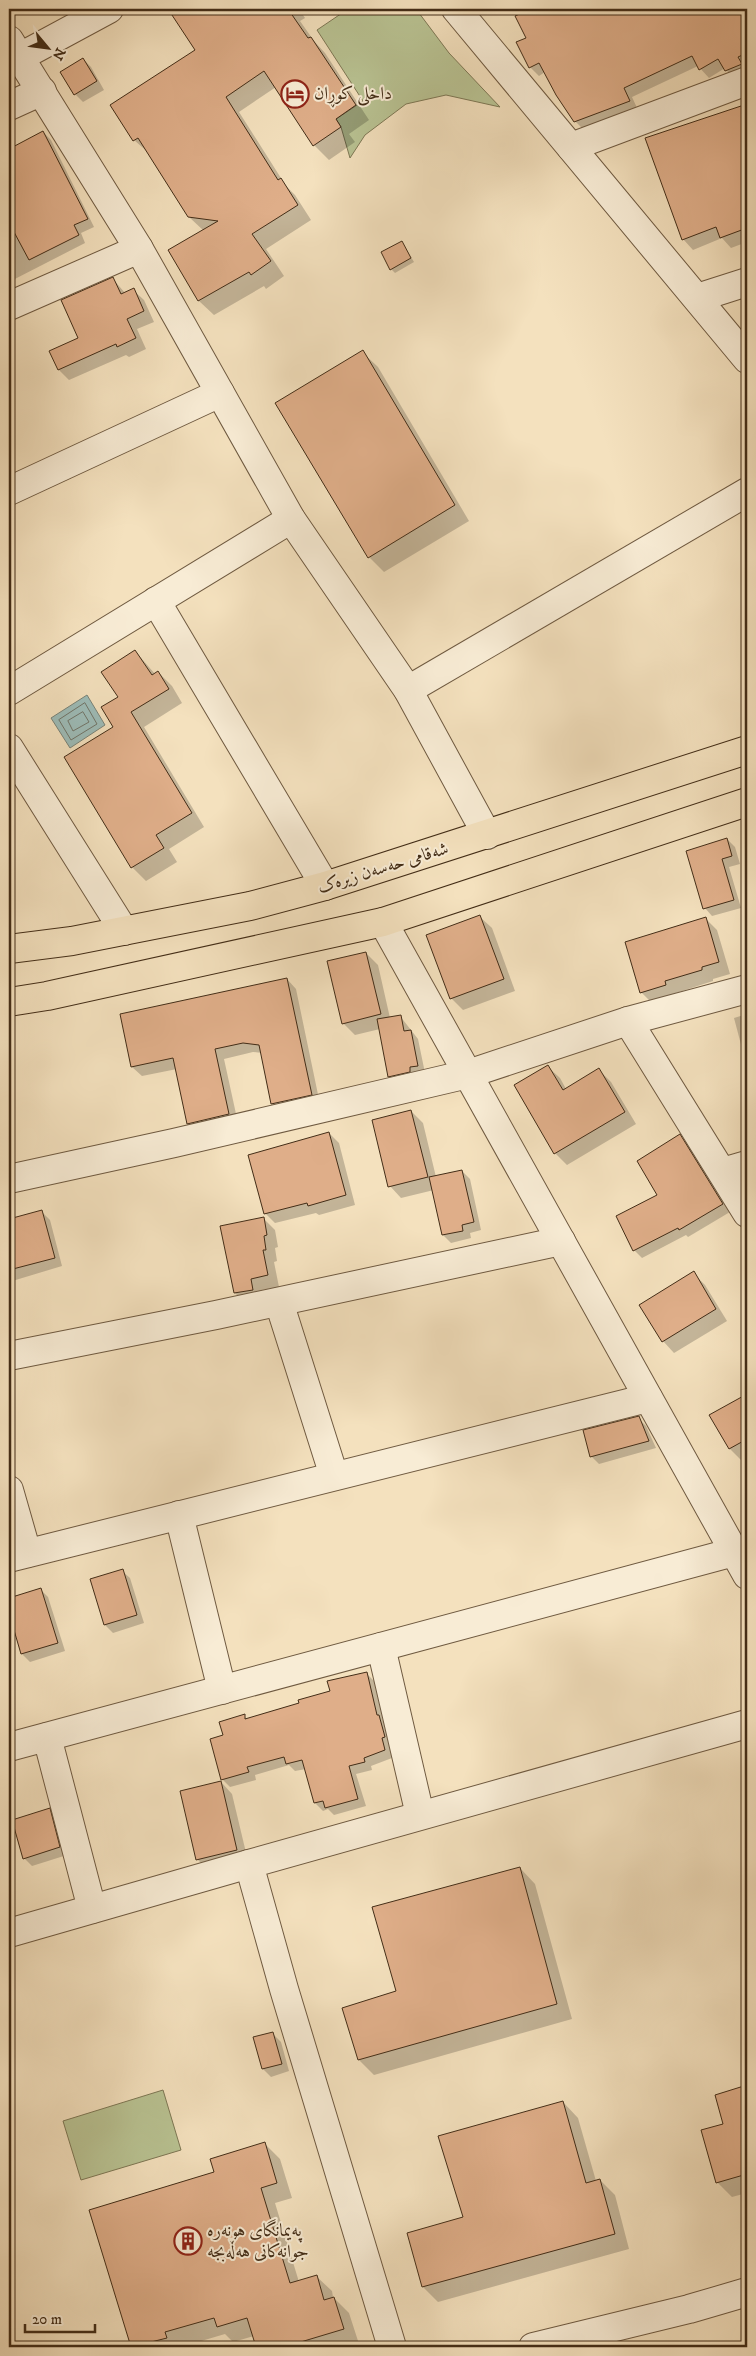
<svg xmlns="http://www.w3.org/2000/svg" width="756" height="2356" font-family="'IM FELL DW Pica',Amiri,serif">
<rect width="100%" height="100%" fill="#f4e1be"/>
<filter id="stains"><feTurbulence type="fractalNoise" baseFrequency=".004" numOctaves="4"/><feColorMatrix values="0 0 0 0 .2 0 0 0 0 .09 0 0 0 0 .02 0 0 0 .5 -.17"/></filter>
<radialGradient id="worn" r=".72"><stop offset=".6" stop-color="#630" stop-opacity="0"/><stop offset="1" stop-color="#630" stop-opacity=".3"/></radialGradient>
<g fill="#b9c393" stroke="#7e7855">
<polygon points="348,9 416,9 449,53 500,107 446,95 406,104 365,135 350,158 341,127 336,119 363,101 317,30"/>
<polygon points="163,2090 181,2150 81,2180 63,2121"/>
</g>
<polygon fill="#9dbcb8" stroke="#798378" points="87,695 105,725 70,748 51,718"/>
<g fill="#0003">
<polygon points="48,9 57,9 51,12"/>
<polygon points="170,9 299,9 305,18 300,21 314,41 325,53 369,120 349,134 355,142 329,160 314,145 276,87 239,112 286,186 295,195 311,220 266,249 284,276 266,289 264,286 214,315 199,301 170,250 204,231 189,217 150,154 134,140 197,51"/>
<polygon points="521,9 747,9 747,74 734,79 725,68 709,78 698,66 632,97 638,110 584,130 575,121 545,72 539,76 530,67 524,14"/>
<polygon points="83,59 91,67 104,90 83,102 75,94 62,72"/>
<polygon points="747,105 747,242 731,248 722,238 693,250 683,239 646,139"/>
<polygon points="43,132 51,140 94,227 81,233 85,243 9,282 9,141 15,147"/>
<polygon points="402,242 414,262 395,273 391,269"/>
<polygon points="113,279 125,293 133,290 144,300 154,322 137,329 146,349 129,357 126,355 69,380 59,370 51,352 79,339"/>
<polygon points="362,352 378,367 469,521 384,572 369,557"/>
<polygon points="135,651 155,674 158,672 172,686 182,703 144,727 204,827 169,849 177,862 146,881 132,867 65,758 115,727 119,698"/>
<polygon points="727,839 735,847 740,864 729,867 741,908 712,916 705,908"/>
<polygon points="480,917 492,928 515,991 463,1010 451,998"/>
<polygon points="706,919 717,930 730,974 713,979 713,981 676,993 677,997 653,1004 641,992"/>
<polygon points="366,953 378,965 390,1018 400,1016 418,1039 425,1073 397,1084 389,1076 380,1029 355,1035 343,1023"/>
<polygon points="287,979 296,989 320,1104 282,1113 272,1104 262,1053 253,1052 224,1059 238,1123 198,1133 188,1123 177,1069 142,1076 132,1067 122,1015"/>
<polygon points="747,1014 747,1067 734,1018"/>
<polygon points="548,1067 560,1078 566,1089 599,1070 611,1082 636,1124 567,1165 555,1153"/>
<polygon points="411,1111 423,1123 436,1177 462,1171 470,1179 481,1230 470,1233 471,1238 451,1243 443,1235 434,1190 401,1198 390,1186"/>
<polygon points="329,1133 339,1143 355,1205 319,1215 316,1213 275,1223 265,1213"/>
<polygon points="680,1136 688,1144 730,1212 688,1237 686,1235 642,1258 634,1250 659,1196"/>
<polygon points="42,1212 50,1220 62,1266 9,1282 9,1221"/>
<polygon points="263,1218 275,1230 278,1247 275,1248 277,1261 274,1262 279,1287 262,1290 264,1301 247,1305 235,1293"/>
<polygon points="693,1273 705,1285 727,1321 674,1353 663,1341"/>
<polygon points="747,1395 747,1457 741,1460 730,1449 711,1416"/>
<polygon points="638,1418 646,1426 656,1448 599,1464 591,1456"/>
<polygon points="122,1571 130,1578 144,1623 113,1633 105,1625 92,1580"/>
<polygon points="40,1589 48,1597 65,1651 30,1662 22,1654 9,1609 9,1599"/>
<polygon points="366,1673 374,1681 383,1720 387,1724 392,1745 389,1745 392,1758 371,1766 372,1770 356,1774 366,1806 334,1815 328,1809 323,1811 315,1803 306,1769 295,1771 289,1765 255,1775 256,1780 230,1787 222,1779 225,1736 244,1716 248,1720 300,1703 332,1692"/>
<polygon points="221,1782 232,1794 248,1861 209,1871 197,1859"/>
<polygon points="49,1810 57,1818 67,1855 32,1866 24,1858"/>
<polygon points="520,1868 535,1884 572,2019 374,2075 359,2060 343,2008 397,1992"/>
<polygon points="273,2034 281,2042 289,2071 271,2077 263,2069"/>
<polygon points="747,2086 747,2205 743,2194 732,2197 717,2182 724,2125 717,2096"/>
<polygon points="563,2102 578,2118 596,2181 600,2180 615,2195 629,2249 438,2302 423,2287 465,2218"/>
<polygon points="265,2144 280,2159 292,2198 275,2203 299,2282 316,2276 332,2291 333,2297 349,2313 359,2344 348,2347 258,2347 254,2336 233,2342 225,2334 181,2347 132,2347 91,2211 216,2173"/>
</g>
<g fill="none" stroke-linecap="round" stroke-linejoin="round">
<g stroke="#707468" stroke-width="1">
<polygon points="85,703 97,724 71,740 59,720"/>
<polygon points="83,712 89,722 73,731 68,721"/>
</g>
</g>
<g fill="#dfae89" stroke="#432d17">
<polygon points="168,9 288,9 308,38 311,37 356,105 336,119 341,127 313,146 264,71 226,97 278,180 281,178 298,205 252,234 271,261 251,275 249,272 198,301 168,250 218,221 188,217 138,138 133,141 110,105 195,50"/>
<polygon points="531,9 747,9 747,53 738,57 742,64 725,71 718,59 699,70 692,56 624,88 630,101 574,122 556,95 539,63 529,68 516,42 526,38 515,16"/>
<polygon points="83,58 97,81 74,95 60,72"/>
<polygon points="747,104 747,228 720,238 716,227 682,240 645,138"/>
<polygon points="43,131 88,219 74,225 79,235 29,260 14,232 9,235 9,149"/>
<polygon points="402,241 411,258 390,270 381,252"/>
<polygon points="113,277 121,294 134,288 144,311 127,319 136,338 117,347 116,344 58,370 49,351 78,338 61,300"/>
<polygon points="363,350 455,505 368,558 275,403"/>
<polygon points="135,650 152,675 158,671 169,689 131,712 192,813 156,835 164,848 131,868 64,757 113,727 101,707 118,697 101,672"/>
<polygon points="727,838 732,856 722,859 734,900 703,909 686,851"/>
<polygon points="480,915 504,979 450,999 426,935"/>
<polygon points="706,917 719,962 702,967 702,970 665,981 666,985 640,993 625,942"/>
<polygon points="366,952 381,1014 342,1024 327,961"/>
<polygon points="287,978 312,1095 271,1104 259,1045 243,1043 215,1049 229,1114 187,1124 173,1058 131,1067 120,1014"/>
<polygon points="401,1015 404,1031 411,1030 418,1066 410,1067 410,1072 388,1077 377,1019"/>
<polygon points="548,1065 563,1090 599,1068 625,1112 554,1154 514,1085"/>
<polygon points="411,1110 428,1177 388,1187 372,1120"/>
<polygon points="329,1132 346,1195 308,1206 307,1203 264,1214 248,1155"/>
<polygon points="680,1134 723,1204 679,1230 678,1228 633,1251 616,1216 657,1195 637,1161"/>
<polygon points="462,1170 474,1222 462,1225 463,1231 442,1235 429,1177"/>
<polygon points="42,1210 55,1258 9,1270 9,1219"/>
<polygon points="264,1217 267,1235 264,1236 266,1250 263,1250 268,1275 251,1279 253,1290 234,1293 220,1226"/>
<polygon points="694,1271 716,1309 662,1342 639,1305"/>
<polygon points="747,1394 747,1439 729,1449 709,1415"/>
<polygon points="639,1416 649,1441 590,1457 583,1430"/>
<polygon points="123,1569 137,1615 104,1625 90,1579"/>
<polygon points="41,1588 58,1643 21,1654 9,1613 9,1598"/>
<polygon points="367,1672 377,1715 379,1715 385,1737 382,1738 385,1750 364,1758 365,1762 349,1766 358,1799 325,1808 323,1801 314,1803 302,1760 286,1764 284,1757 247,1767 249,1772 221,1780 210,1739 223,1735 219,1722 245,1714 245,1719 299,1703 298,1700 330,1691 327,1681"/>
<polygon points="221,1781 237,1850 196,1860 180,1791"/>
<polygon points="50,1808 60,1847 23,1859 12,1820"/>
<polygon points="520,1867 557,2004 358,2060 342,2008 396,1991 372,1907"/>
<polygon points="273,2032 282,2064 262,2069 253,2037"/>
<polygon points="747,2085 747,2174 716,2183 701,2130 723,2124 715,2095"/>
<polygon points="563,2101 586,2183 600,2179 615,2234 422,2287 407,2233 463,2217 438,2136"/>
<polygon points="265,2142 277,2183 261,2188 290,2283 317,2275 324,2300 334,2297 344,2329 284,2347 256,2347 247,2318 217,2327 214,2318 165,2332 167,2338 131,2347 89,2210 214,2172 210,2159"/>
</g>
<g fill="none" stroke-linecap="round" stroke-linejoin="round">
<g stroke="#6f5a41" stroke-width="30">
<g id="minor">
<polyline points="456,9 747,359"/>
<polyline points="9,40 139,249 291,519 408,690 487,835"/>
<polyline points="20,57 109,9"/>
<polyline points="9,106 42,91"/>
<polyline points="571,147 747,81"/>
<polyline points="697,298 747,282"/>
<polyline points="9,306 139,249"/>
<polyline points="9,491 220,393"/>
<polyline points="156,601 325,886"/>
<polyline points="408,690 747,492"/>
<polyline points="9,691 291,519"/>
<polyline points="9,748 124,931"/>
<polyline points="383,922 747,1575"/>
<polyline points="628,1021 747,1213"/>
<polyline points="723,1172 747,1165"/>
<polyline points="9,1179 174,1143 468,1074 628,1021 747,989"/>
<polyline points="279,1302 334,1476"/>
<polyline points="9,1356 216,1315 561,1241"/>
<polyline points="9,1490 27,1553"/>
<polyline points="179,1515 222,1690"/>
<polyline points="9,1558 648,1398"/>
<polyline points="381,1647 420,1815"/>
<polyline points="47,1737 92,1909"/>
<polyline points="9,1747 734,1552"/>
<polyline points="9,1933 249,1864"/>
<polyline points="392,2347 284,1989 249,1864 747,1724"/>
<polyline points="533,2347 689,2309 747,2292"/>
</g>
</g>
<g stroke="#432d17" stroke-width="30">
<g id="major">
<polyline points="9,949 72,941 250,906 325,886 747,750"/>
<polyline points="9,1002 47,996 383,922 747,802"/>
</g>
</g>
<use href="#minor" stroke="#f8ecd5" stroke-width="28"/>
<use href="#major" stroke="#f4e1be" stroke-width="28"/>
</g>
<defs>
<g id="hotel-ring" transform="scale(1.4375)"><circle r="9.5" fill="#f8ecd5" stroke="#8f2418" stroke-width="1.5"/><path d="M-6-4.5h1.5V1H6V5H4.5V3h-9V5H-6ZM-4 0a1.8 1.8 0 1 1 3.6 0ZM.5 0V-2.5h3Q6-2.5 6 0Z" fill="#8f2418"/></g>
<g id="building-ring" transform="scale(1.4375)"><circle r="9.5" fill="#f8ecd5" stroke="#8f2418" stroke-width="1.5"/><path d="M-4-6H4V6H1V3H-1V6H-4ZM-2.5-4.3h1.7v1.8h-1.7ZM.8-4.3h1.7v1.8H.8ZM-2.5-1h1.7V.8h-1.7ZM.8-1h1.7V.8H.8Z" fill="#8f2418"/></g>
</defs>
<g fill-rule="evenodd">
<use href="#hotel-ring" x="295" y="94"/>
<use href="#building-ring" x="188" y="2241"/>
</g>
<g text-anchor="middle" dominant-baseline="central" stroke-width="4" stroke-linejoin="round" paint-order="stroke">
<g font-size="18" fill="#432d17" stroke="#f8ecd5" text-anchor="start">
<text x="314" y="94">داخلی کوڕان</text>
<text x="207" y="2231">پەیمانگای هونەرە<tspan x="207" dy="21">جوانەکانی هەڵەبجە</tspan></text>
</g>
<g font-size="18" fill="#432d17" stroke="#f8ecd5">
<text transform="translate(383 868) rotate(-17)">شەقامی حەسەن زیرەک</text>
</g>
</g>
<rect width="756" height="2356" fill="none" stroke="#f4e1be" stroke-width="30"/>
<rect x="10" y="10" width="736" height="2336" fill="none" stroke="#432d17" stroke-width="2.5"/>
<rect x="15" y="15" width="726" height="2326" fill="none" stroke="#432d17"/>
<g transform="translate(48 48) rotate(119)" stroke="#f8ecd5" stroke-width="4" paint-order="stroke">
<path d="M0-4L9 19L0 12L-9 19Z" fill="#432d17"/>
<text y="-8" font-size="14" font-weight="bold" text-anchor="middle" fill="#432d17">N</text>
</g>
<path d="M25 2324v8h70v-8" fill="none" stroke="#432d17" stroke-width="2.5"/>
<text x="32" y="2324" font-size="15" fill="#432d17" stroke="#f8ecd5" stroke-width="4" paint-order="stroke">20 m</text>
<rect width="100%" height="100%" filter="url(#stains)"/>
<rect width="100%" height="100%" fill="url(#worn)"/>
</svg>
